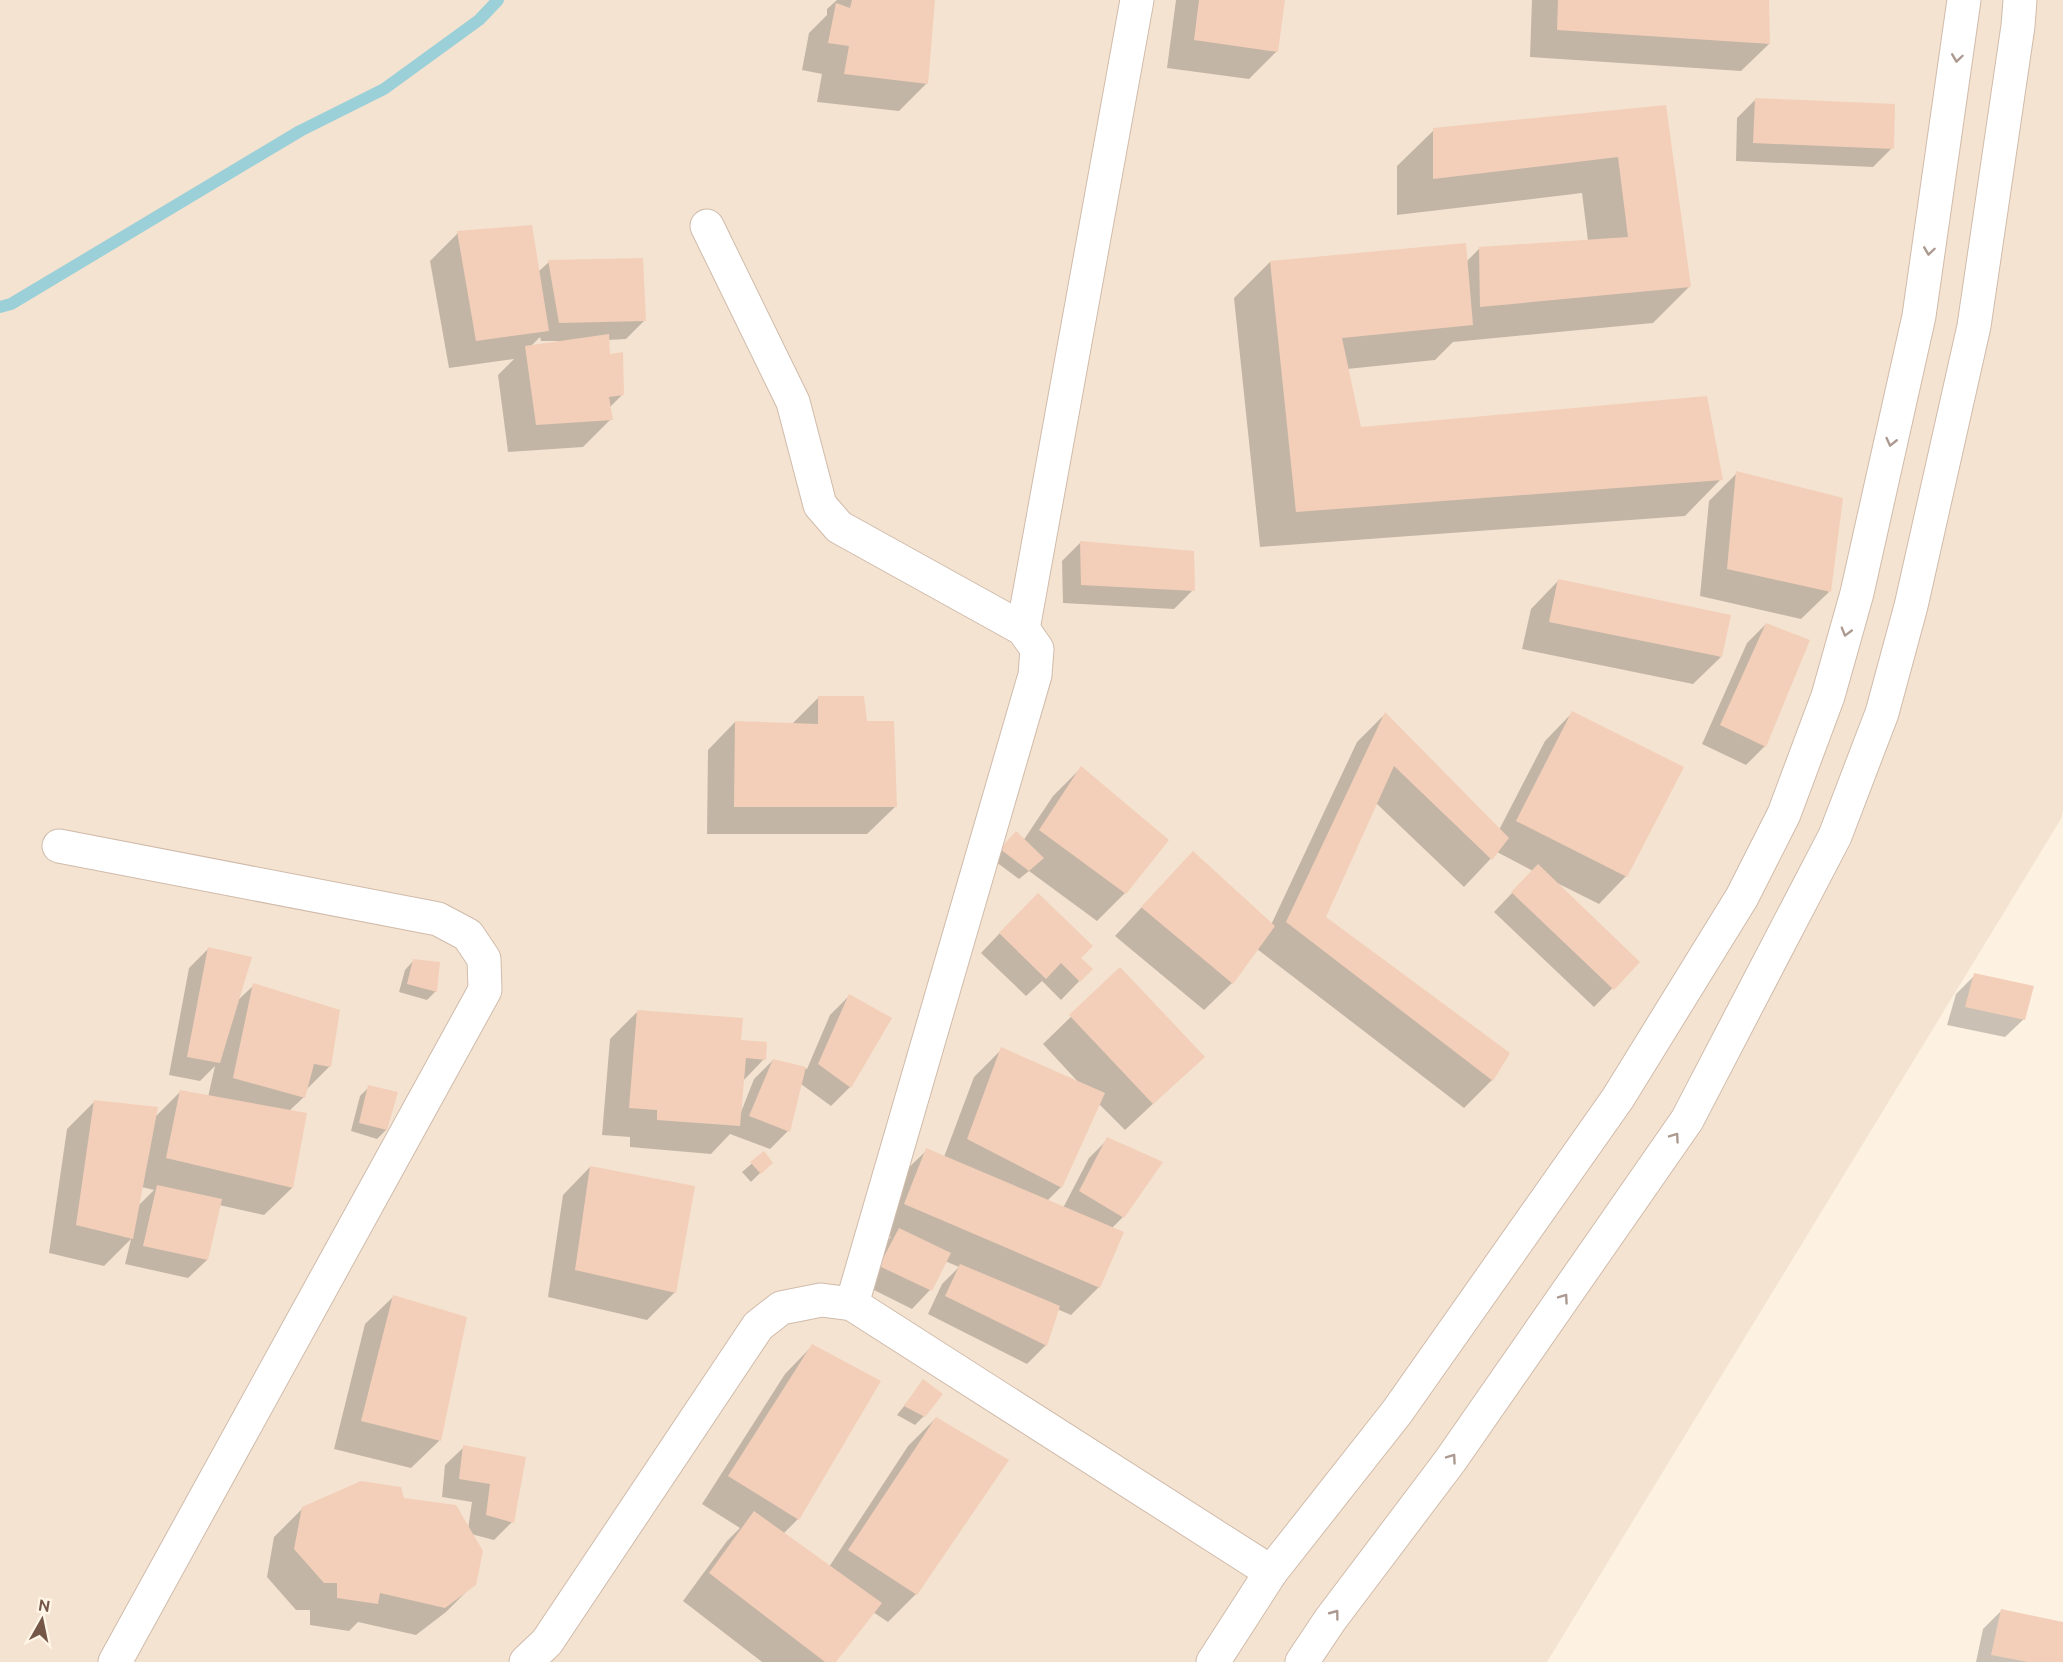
<svg xmlns="http://www.w3.org/2000/svg" width="2063" height="1662" font-family="Ubuntu,sans-serif">
<rect width="100%" height="100%" fill="#fdf2e2"/>
<polygon fill="#f4e3d0" points="0,0 2063,0 2063,811 2061,819 1547,1662 0,1662"/>
<g fill="#0003" fill-rule="evenodd">
<polygon points="837,0 933,0 927,83 899,111 817,102 822,74 802,70 809,33 827,15 827,9"/>
<polygon points="1176,0 1283,0 1277,51 1249,79 1167,68"/>
<polygon points="1532,0 1768,0 1769,44 1741,71 1530,57"/>
<polygon points="1755,100 1892,148 1873,167 1736,161 1737,118"/>
<polygon points="1665,107 1689,287 1653,323 1453,342 1435,360 1347,369 1360,429 1721,479 1685,516 1260,547 1234,298 1270,262 1466,262 1480,248 1588,241 1582,193 1397,215 1397,166 1434,130"/>
<path d="M458 233 538 272 549 262 644 321 626 339 608 340 609 355 622 395 609 408 611 419 583 447 508 452 498 375 514 359 449 368 430 261ZM540 337 541 341H558V343L530 347Z"/>
<polygon points="1737,473 1829,592 1801,619 1700,596 1709,501"/>
<polygon points="1081,542 1193,590 1174,609 1063,603 1062,561"/>
<polygon points="1558,581 1721,657 1693,684 1522,649 1531,609"/>
<polygon points="1766,624 1765,746 1746,765 1702,744 1747,643"/>
<polygon points="818,698 865,723 895,807 867,834 707,834 708,750 735,722 791,725"/>
<polygon points="1572,713 1626,876 1599,904 1555,882 1638,962 1594,1007 1494,912 1533,871 1497,852 1464,887 1376,803 1324,917 1508,1053 1492,1080 1464,1108 1257,949 1232,983 1204,1010 1115,936 1166,881 1271,925 1357,742 1385,714 1499,830 1545,741"/>
<polygon points="1081,768 1125,893 1097,921 1029,871 1019,879 992,859 1016,834 1023,841 1053,796"/>
<polygon points="1019,913 1079,958 1091,969 1061,1000 1042,981 1026,996 981,953"/>
<path d="M208 949 237 1001 254 985 330 1066 305 1091 304 1097 289 1111 305 1114 292 1188 264 1215 219 1205 207 1260 188 1278 125 1264 131 1239 104 1266 49 1253 67 1129 95 1101 155 1117 180 1092 208 1097 215 1066 200 1081 169 1075 189 968ZM142 1187 154 1190 138 1206Z"/>
<polygon points="414,960 436,991 427,1000 399,992 405,970"/>
<polygon points="1120,969 1203,1057 1125,1130 1098,1103 1061,1187 1047,1201 1063,1208 1089,1158 1108,1139 1123,1217 1112,1228 1099,1287 1071,1315 1057,1309 1046,1345 1027,1364 928,1314 942,1284 959,1267 945,1261 930,1290 912,1309 862,1284 880,1248 891,1237 877,1231 899,1177 927,1150 944,1157 974,1077 1002,1049 1080,1084 1043,1044"/>
<polygon points="1975,975 2024,1019 2005,1037 1947,1025 1956,994"/>
<polygon points="849,996 890,1019 850,1087 831,1106 801,1084 788,1131 770,1149 730,1134 711,1154 630,1147 630,1137 602,1135 610,1039 637,1012 739,1041 764,1059 743,1081 741,1112 754,1079 773,1060 807,1069 830,1015"/>
<polygon points="369,1087 386,1130 377,1139 351,1131 360,1096"/>
<polygon points="764,1153 771,1162 751,1182 742,1172"/>
<polygon points="590,1167 675,1292 647,1320 548,1297 563,1195"/>
<polygon points="393,1297 466,1318 439,1441 411,1468 334,1449 365,1324"/>
<polygon points="812,1346 798,1519 783,1534 829,1567 908,1446 936,1418 916,1594 888,1622 873,1612 834,1662 762,1662 683,1601 727,1541 740,1528 702,1504 785,1374"/>
<polygon points="924,1381 924,1416 915,1425 897,1415"/>
<polygon points="464,1447 524,1459 512,1522 494,1540 471,1534 474,1584 446,1612 416,1635 358,1622 349,1631 310,1625 310,1610 296,1610 267,1577 274,1537 302,1509 402,1499 468,1529 472,1502 442,1497 445,1465"/>
<polygon points="2001,1611 2063,1623 2063,1662 1976,1662 1983,1629"/>
</g>
<g fill="none" stroke-linecap="round" stroke-linejoin="round">
<polyline stroke="#9cd0d8" stroke-width="12" points="0,307 11,304 300,131 384,89 479,20 498,0"/>
</g>
<g fill="#f3cfb9">
<polygon points="852,0 935,0 928,84 844,74 849,46 828,43 836,3 850,8"/>
<polygon points="1199,0 1285,0 1278,52 1194,40"/>
<polygon points="1558,0 1769,0 1770,44 1557,30"/>
<polygon points="1755,98 1895,104 1894,149 1753,143"/>
<polygon points="1666,105 1691,287 1480,307 1479,247 1628,237 1618,157 1433,179 1433,128"/>
<polygon points="532,225 549,331 476,341 457,231"/>
<polygon points="1466,243 1473,325 1342,338 1361,427 1707,396 1723,480 1296,512 1270,261"/>
<polygon points="643,258 646,321 559,323 548,260"/>
<polygon points="609,334 610,354 623,352 624,395 609,397 613,420 536,425 525,346"/>
<polygon points="1736,471 1843,498 1831,592 1727,569"/>
<polygon points="1080,541 1194,551 1195,591 1081,585"/>
<polygon points="1558,579 1731,615 1722,657 1549,622"/>
<polygon points="1766,623 1810,640 1766,747 1720,725"/>
<polygon points="818,696 864,696 867,721 894,721 897,807 734,807 735,721 818,724"/>
<polygon points="1572,711 1684,767 1627,877 1516,821"/>
<polygon points="1385,712 1509,838 1492,860 1394,766 1326,917 1510,1053 1493,1081 1286,922"/>
<polygon points="1081,766 1169,840 1126,894 1039,830"/>
<polygon points="1016,831 1044,858 1029,871 1000,849"/>
<polygon points="1193,851 1275,926 1233,984 1141,907"/>
<polygon points="1538,864 1640,962 1614,990 1511,892"/>
<polygon points="1038,893 1093,946 1081,958 1093,969 1080,982 1061,963 1046,979 999,933"/>
<polygon points="208,947 252,957 220,1063 187,1057"/>
<polygon points="413,959 440,962 437,992 407,984"/>
<polygon points="1120,967 1205,1057 1153,1104 1069,1015"/>
<polygon points="1974,973 2034,986 2025,1020 1965,1007"/>
<polygon points="253,983 340,1010 331,1067 314,1064 305,1098 233,1078"/>
<polygon points="849,994 892,1018 851,1088 818,1064"/>
<polygon points="637,1010 743,1018 741,1040 767,1042 766,1060 746,1058 740,1126 657,1120 657,1110 629,1108"/>
<polygon points="1001,1047 1105,1093 1062,1188 967,1139"/>
<polygon points="773,1059 806,1067 790,1132 749,1116"/>
<polygon points="368,1085 398,1092 387,1130 359,1123"/>
<polygon points="180,1090 307,1113 293,1188 166,1158"/>
<polygon points="94,1100 158,1107 133,1239 76,1225"/>
<polygon points="1107,1137 1163,1162 1124,1218 1079,1191"/>
<polygon points="926,1148 1124,1232 1100,1288 904,1204"/>
<polygon points="764,1151 773,1163 761,1174 750,1162"/>
<polygon points="590,1166 695,1186 676,1293 575,1270"/>
<polygon points="157,1185 222,1199 208,1260 143,1246"/>
<polygon points="899,1228 951,1253 932,1291 879,1266"/>
<polygon points="960,1264 1060,1306 1047,1346 945,1296"/>
<polygon points="393,1295 467,1317 441,1441 361,1421"/>
<polygon points="812,1344 881,1381 799,1520 728,1476"/>
<polygon points="923,1379 943,1394 925,1417 904,1406"/>
<polygon points="936,1417 1009,1460 917,1595 848,1550"/>
<polygon points="463,1445 526,1457 514,1523 486,1515 490,1484 459,1479"/>
<polygon points="361,1481 401,1487 404,1498 456,1505 483,1551 476,1585 445,1608 380,1593 378,1604 337,1598 337,1583 324,1583 294,1549 302,1507"/>
<polygon points="754,1511 882,1603 836,1662 825,1662 709,1573"/>
<polygon points="2001,1609 2063,1622 2063,1662 2028,1662 1991,1655"/>
</g>
<g fill="none" stroke-linecap="round" stroke-linejoin="round">
<g stroke="#d0bbab" stroke-width="35">
<g id="minor">
<polyline points="707,226 793,402 820,505 839,527 1023,629 1037,649 1035,675 852,1304"/>
<polyline points="1023,629 1137,0"/>
<polyline points="59,846 438,919 468,935 484,959 485,990 115,1662"/>
<polyline points="526,1662 547,1642 758,1326 781,1308 821,1300 852,1304 1271,1572"/>
<polyline points="1213,1662 1271,1572 1397,1412 1618,1098 1742,897 1784,814 1828,696 1857,593 1919,316 1964,0"/>
<polyline points="1302,1662 1330,1620 1450,1461 1687,1120 1835,836 1882,713 1911,606 1974,326 2018,26 2020,0"/>
</g>
</g>
<use href="#minor" stroke="#fff" stroke-width="33"/>
</g>
<defs><path id="oneway-chevron" d="M-2-3.5L2.5 0L-2 3.5" fill="none" stroke-width="1.6" stroke-linecap="round" stroke-linejoin="round" transform="scale(1.5)"/></defs>
<g stroke="#ac9a91">
<use href="#oneway-chevron" transform="translate(1957 58) rotate(98)"/>
<use href="#oneway-chevron" transform="translate(1929 251) rotate(98)"/>
<use href="#oneway-chevron" transform="translate(1891 442) rotate(103)"/>
<use href="#oneway-chevron" transform="translate(1846 632) rotate(106)"/>
<use href="#oneway-chevron" transform="translate(1675 1137) rotate(-55)"/>
<use href="#oneway-chevron" transform="translate(1564 1298) rotate(-55)"/>
<use href="#oneway-chevron" transform="translate(1452 1458) rotate(-55)"/>
<use href="#oneway-chevron" transform="translate(1335 1614) rotate(-53)"/>
</g>
<g transform="translate(42 1620) rotate(9)" stroke="#fff6e8" stroke-width="4.5" paint-order="stroke">
<path d="M0-4.5L10 22L0 15L-10 22Z" fill="#755748"/>
<text y="-9" font-size="16" font-weight="bold" text-anchor="middle" fill="#755748">N</text>
</g>
</svg>
